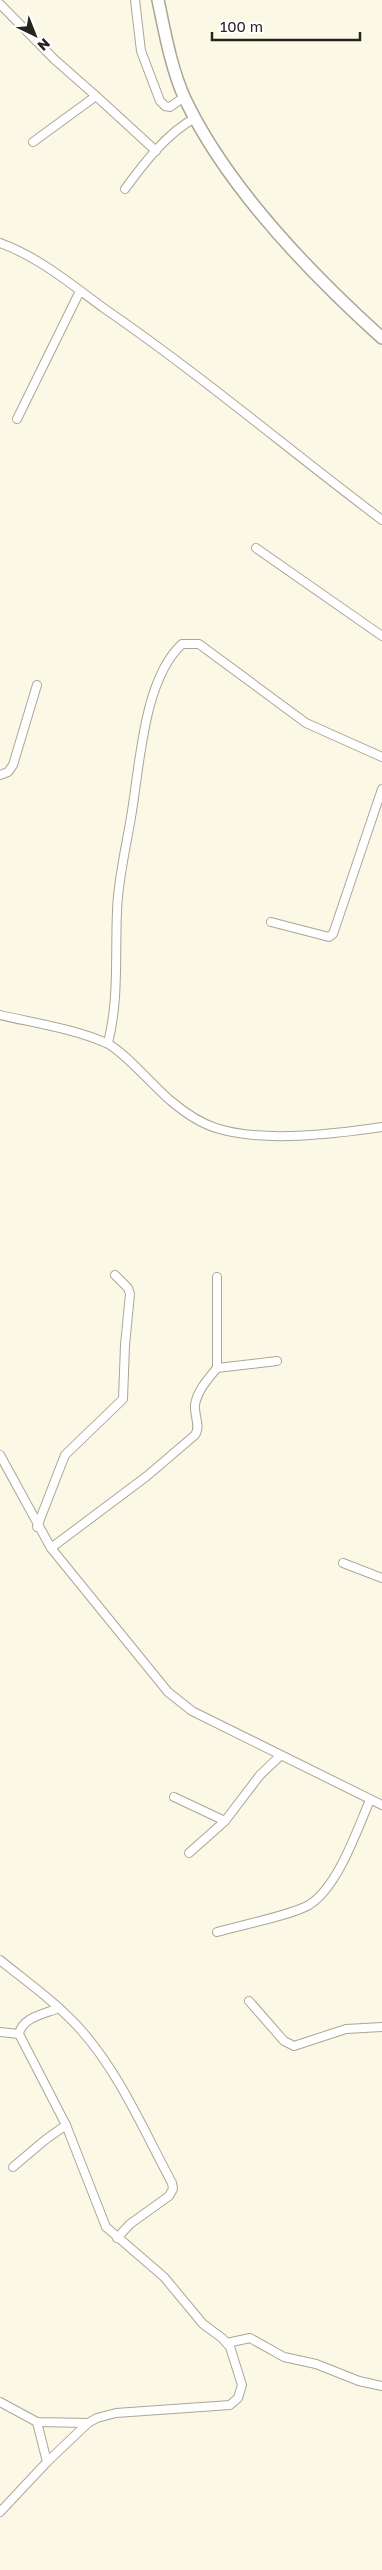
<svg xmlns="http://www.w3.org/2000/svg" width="382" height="2570" font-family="'Golos Text',sans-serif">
<rect width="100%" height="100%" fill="#fbf8e6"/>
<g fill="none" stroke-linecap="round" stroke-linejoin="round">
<g stroke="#aaa797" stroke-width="10">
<g id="street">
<polyline points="135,0 141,51 160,101 165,106 170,107 184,97"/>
<polyline points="0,4 54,59 96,96 33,142"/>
<polyline points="96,96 156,151"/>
<path d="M125 189C144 163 167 133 195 118"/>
<path d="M0 243C39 257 72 285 105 309 201 375 289 450 382 520"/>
<polyline points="17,419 80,291"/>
<polyline points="256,548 382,636"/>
<polyline points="0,775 8,772 13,765 37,685"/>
<polyline points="271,922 329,937 333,934 382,789"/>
<path d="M0 1015C34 1023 75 1029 106 1043 122 1049 155 1088 171 1101 184 1112 200 1123 216 1128 262 1143 335 1134 382 1127"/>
<path d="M108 1043C119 999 115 956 117 911 118 879 126 848 131 817 140 766 143 680 182 644H199L306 723 382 757"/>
<polyline points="217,1368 217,1277"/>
<polyline points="0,1455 51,1548 168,1692 192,1711 382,1805"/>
<polyline points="37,1527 65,1455 123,1399 125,1345 130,1294 128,1288 115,1275"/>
<path d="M51 1548 147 1476 195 1435C201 1426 194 1416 195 1405 197 1391 208 1379 217 1368L277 1361"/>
<polyline points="343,1563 382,1578"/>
<polyline points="174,1797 225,1821"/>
<polyline points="189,1853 225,1821 260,1775 280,1756"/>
<path d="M217 1932C241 1925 289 1916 309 1905 338 1887 357 1830 370 1800"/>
<path d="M0 1960C27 1982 57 2003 81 2030 120 2074 144 2131 172 2183L173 2189 169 2196 130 2224 117 2238"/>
<polyline points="249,2001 284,2041 294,2046 346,2029 382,2027"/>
<polyline points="0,2032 19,2034"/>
<polyline points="13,2167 45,2140 66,2125"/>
<polyline points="227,2343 250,2338 284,2357 316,2364 359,2381 382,2386"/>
<polyline points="0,2402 37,2422 88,2423"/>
<polyline points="37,2422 47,2462"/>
<path d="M0 2512 47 2462 88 2423 97 2418 116 2413 230 2405 238 2398 242 2385 230 2347 222 2338 203 2324 164 2277 106 2227 66 2125 19 2034C22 2017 45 2014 59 2008"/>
</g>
</g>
<g stroke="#aaa797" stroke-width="14">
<path id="secondary" d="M158 0C165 33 171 68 185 99 227 187 310 273 382 338"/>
</g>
<use href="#street" stroke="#fff" stroke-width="8"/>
<use href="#secondary" stroke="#fff" stroke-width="11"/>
</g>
<g transform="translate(35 35) rotate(137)" stroke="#ffffff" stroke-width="4" paint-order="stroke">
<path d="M0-4L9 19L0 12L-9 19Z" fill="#25241e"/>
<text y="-8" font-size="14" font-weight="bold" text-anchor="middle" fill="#25241e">N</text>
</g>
<path d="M212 32v8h148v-8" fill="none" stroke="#25241e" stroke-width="2.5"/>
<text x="220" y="32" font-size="15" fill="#25241e" stroke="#ffffff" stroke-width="4" paint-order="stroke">100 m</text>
</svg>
